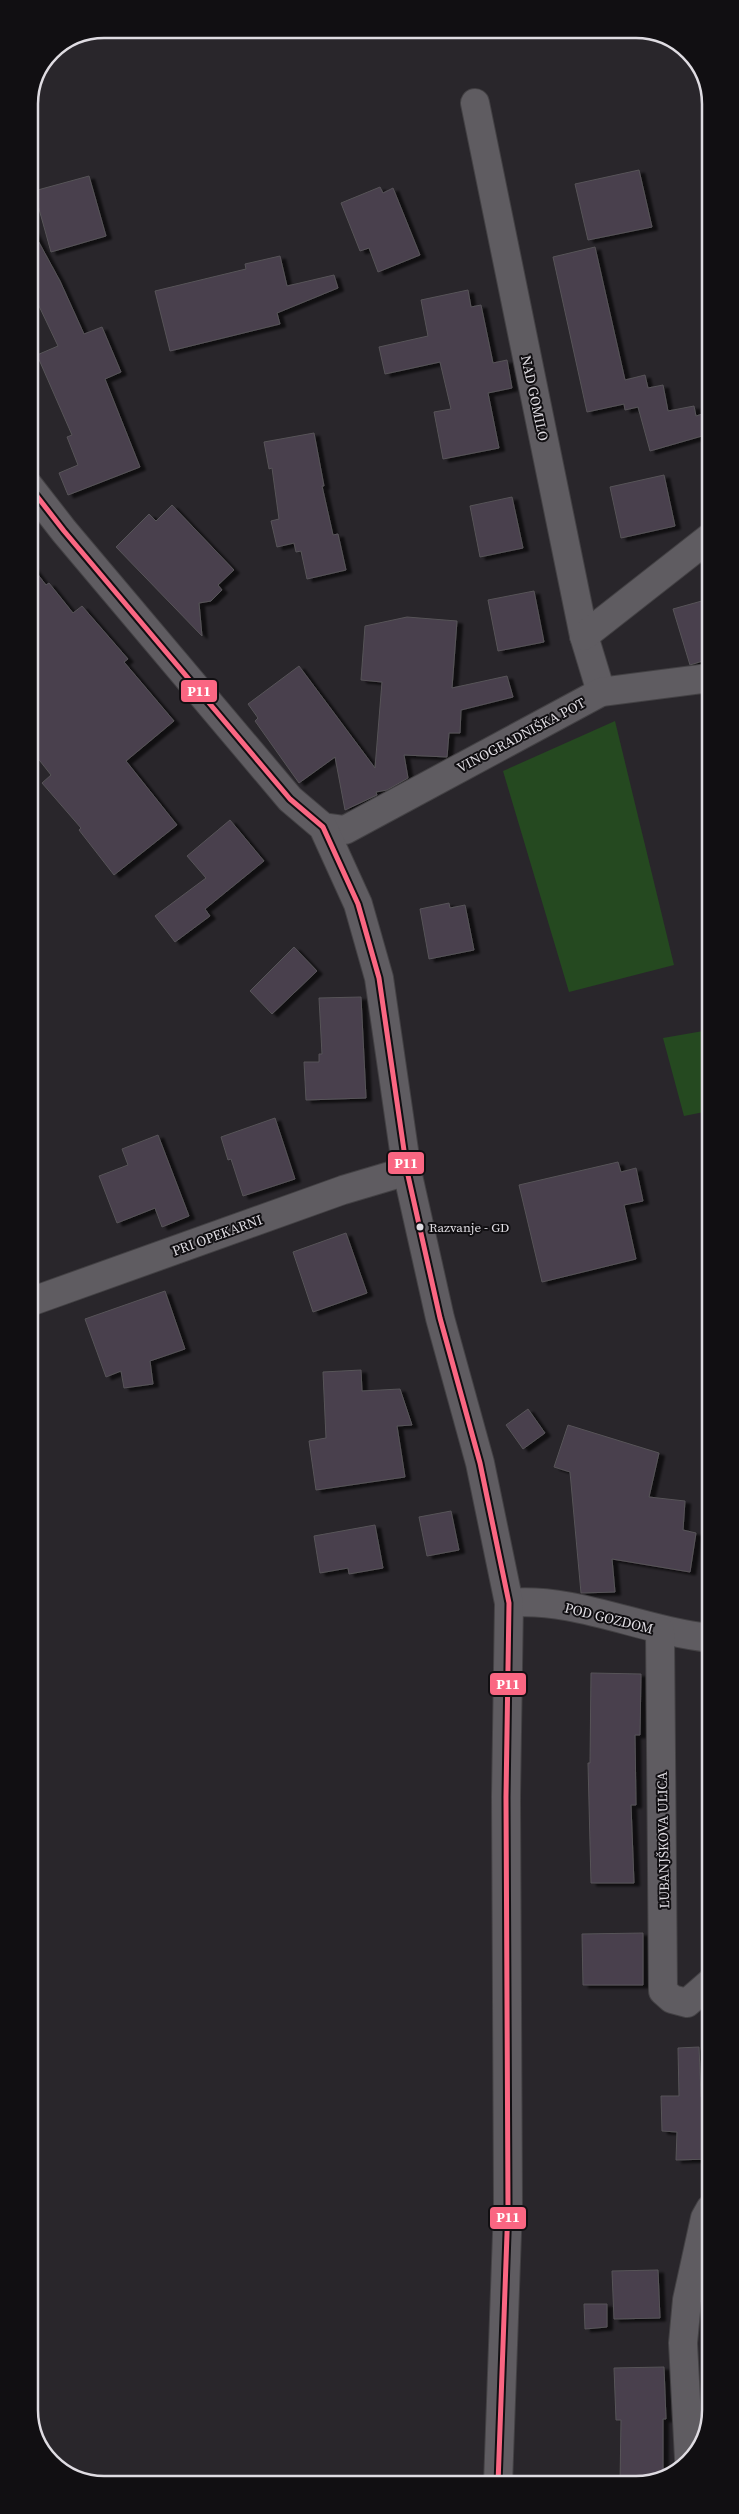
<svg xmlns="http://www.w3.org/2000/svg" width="739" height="2514" font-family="'Source Serif 4',serif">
<defs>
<filter id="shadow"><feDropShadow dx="5.5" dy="3" stdDeviation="1" flood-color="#0009"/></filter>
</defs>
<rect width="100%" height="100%" fill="#29262b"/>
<g fill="#254920">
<polygon points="615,721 674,965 569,992 503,771"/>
<polygon points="709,1030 709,1111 684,1116 663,1038"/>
</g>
<g fill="#483f4d" stroke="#575458" filter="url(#shadow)">
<polygon points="639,170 652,227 588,240 575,184"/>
<polygon points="89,176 106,236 51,252 34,191"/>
<polygon points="380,187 383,193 393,188 420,255 378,272 369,248 360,251 341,203"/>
<polygon points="29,224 60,281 84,334 102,327 121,372 105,379 140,467 68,495 59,473 78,465 67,437 72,435 37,355 58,346 29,285"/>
<polygon points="595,247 625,380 645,375 648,388 663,385 668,411 694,406 696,416 709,412 709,434 650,451 638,407 625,410 624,404 587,412 553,257"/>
<polygon points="280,256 287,286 334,275 338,288 277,313 280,324 170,351 155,291 246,269 245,264"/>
<polygon points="468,290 471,307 481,305 493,363 507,360 512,388 488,393 499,448 443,459 434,412 451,409 440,362 385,374 379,347 428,336 421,300"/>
<polygon points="314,433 324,486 322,486 333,535 338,534 346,570 307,579 301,551 296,552 294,543 277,547 271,521 279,519 272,468 269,469 264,442"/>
<polygon points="664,475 675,526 621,538 610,487"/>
<polygon points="512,497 523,548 480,557 470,506"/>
<polygon points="172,505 234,570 218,585 222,590 211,601 199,603 202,636 116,547 149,514 156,521"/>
<polygon points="29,563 46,585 49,583 73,613 82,606 128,659 124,662 174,721 126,761 177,825 114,875 79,830 81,828 42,783 51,775 29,747"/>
<polygon points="534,591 544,642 498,651 488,600"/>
<polygon points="709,599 709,659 690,665 673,609"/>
<polygon points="407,617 457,621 452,688 507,676 513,697 461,710 460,733 449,733 447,757 404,755 408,778 387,790 376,792 377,795 345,810 335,757 299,783 255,721 258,718 248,704 299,666 375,768 382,682 361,680 365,626"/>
<polygon points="230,820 264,861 205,909 210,916 175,942 155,916 206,878 187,856"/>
<polygon points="449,903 450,908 465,905 474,950 429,959 420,909"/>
<polygon points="294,947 317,971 272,1014 250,991"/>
<polygon points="361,997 366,1098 306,1100 304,1062 319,1062 319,1054 322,1054 319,998"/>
<polygon points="275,1118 295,1179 243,1196 231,1159 228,1160 221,1137"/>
<polygon points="158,1135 189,1216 162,1227 155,1208 117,1223 99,1176 128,1165 122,1149"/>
<polygon points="618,1162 621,1172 636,1168 643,1201 624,1205 636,1259 542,1282 519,1185"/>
<polygon points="346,1233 367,1293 313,1312 293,1252"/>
<polygon points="165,1291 185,1349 150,1361 153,1384 124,1388 121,1371 106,1377 85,1319"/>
<polygon points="361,1370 362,1391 400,1389 412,1425 397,1426 405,1477 316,1490 309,1441 326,1438 323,1372"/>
<polygon points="528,1409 545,1433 523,1449 506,1425"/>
<polygon points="568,1425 659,1453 649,1497 685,1501 683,1530 696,1533 690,1572 612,1559 615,1592 581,1593 570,1472 554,1467"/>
<polygon points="451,1511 459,1550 427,1556 419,1517"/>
<polygon points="375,1525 383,1568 349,1574 348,1568 320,1573 314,1536"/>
<polygon points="591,1673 641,1674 640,1735 635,1735 636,1805 631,1805 634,1883 591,1883 588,1763 590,1763"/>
<polygon points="643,1933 643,1985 583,1985 582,1934"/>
<polygon points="699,2047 701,2097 710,2097 710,2159 676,2160 677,2132 662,2131 661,2096 679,2096 678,2048"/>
<polygon points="658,2270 660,2318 614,2319 612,2271"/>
<polygon points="584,2304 607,2304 607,2327 585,2329"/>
<polygon points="664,2367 666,2419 663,2419 663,2476 650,2484 620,2484 621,2420 616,2420 614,2368"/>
</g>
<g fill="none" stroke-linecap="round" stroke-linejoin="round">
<g stroke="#434144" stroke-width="30">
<g id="minor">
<polyline points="475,103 584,636 601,692"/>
<polyline points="584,636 709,538"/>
<polyline points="323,827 345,830 601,692 709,678"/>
<polyline points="30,1302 343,1190 407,1171"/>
<path d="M509 1603C576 1597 642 1631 710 1638"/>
<polyline points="660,1631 663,1991 672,1999 687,2003 710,1983"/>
<polyline points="689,2459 683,2343 687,2300 705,2218 710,2209"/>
</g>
</g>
<g stroke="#434144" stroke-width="30">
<polyline id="tertiary" points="29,486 64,531 290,799 323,827 358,904 379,978 407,1171 440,1318 480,1463 509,1603 506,1797 508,2206 498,2484"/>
</g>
<use href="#minor" stroke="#5f5c61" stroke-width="28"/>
<use href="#tertiary" stroke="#5f5c61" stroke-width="28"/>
<g stroke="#110f12" stroke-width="9">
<polyline id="bus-1" points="29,486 64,531 290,799 323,827 358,904 379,978 407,1171 440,1318 480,1463 509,1603 506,1797 508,2206 498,2484"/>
</g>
<use href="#bus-1" stroke="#fa6682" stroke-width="5"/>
</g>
<circle fill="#dfdce2" stroke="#110f12" stroke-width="2" cx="420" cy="1227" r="4.5"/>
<g text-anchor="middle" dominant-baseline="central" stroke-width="4" stroke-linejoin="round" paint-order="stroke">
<g font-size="13" fill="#dfdce2" stroke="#110f12" text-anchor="start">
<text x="429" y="1227">Razvanje - GD</text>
</g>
<g font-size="14" fill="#dfdce2" stroke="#110f12">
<text transform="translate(535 398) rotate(78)">NAD GOMILO</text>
<text transform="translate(521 735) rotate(-28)">VINOGRADNIŠKA POT</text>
<text transform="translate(217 1235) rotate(-20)">PRI OPEKARNI</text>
<text transform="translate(609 1618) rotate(14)">POD GOZDOM</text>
<text transform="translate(663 1840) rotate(-91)">LUBANJŠKOVA ULICA</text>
</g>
</g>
<path d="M0 0H739V2514H0ZM104 38H636A66 66 0 0 1 702 104V2410A66 66 0 0 1 636 2476H104A66 66 0 0 1 38 2410V104A66 66 0 0 1 104 38Z" fill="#110f12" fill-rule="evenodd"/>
<path fill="none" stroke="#dfdce2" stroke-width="2.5" d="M104 38H636A66 66 0 0 1 702 104V2410A66 66 0 0 1 636 2476H104A66 66 0 0 1 38 2410V104A66 66 0 0 1 104 38Z"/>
<g stroke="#110f12" stroke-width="2">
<rect x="180" y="679" width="38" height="24" rx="5" fill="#fa6682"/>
<rect x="387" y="1151" width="38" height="24" rx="5" fill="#fa6682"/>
<rect x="489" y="1672" width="38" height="24" rx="5" fill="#fa6682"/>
<rect x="489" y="2206" width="38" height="24" rx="5" fill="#fa6682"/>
</g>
<g font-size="14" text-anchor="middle" font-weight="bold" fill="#fff">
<text x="199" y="696">P11</text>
<text x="406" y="1168">P11</text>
<text x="508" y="1689">P11</text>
<text x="508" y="2222">P11</text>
</g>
</svg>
